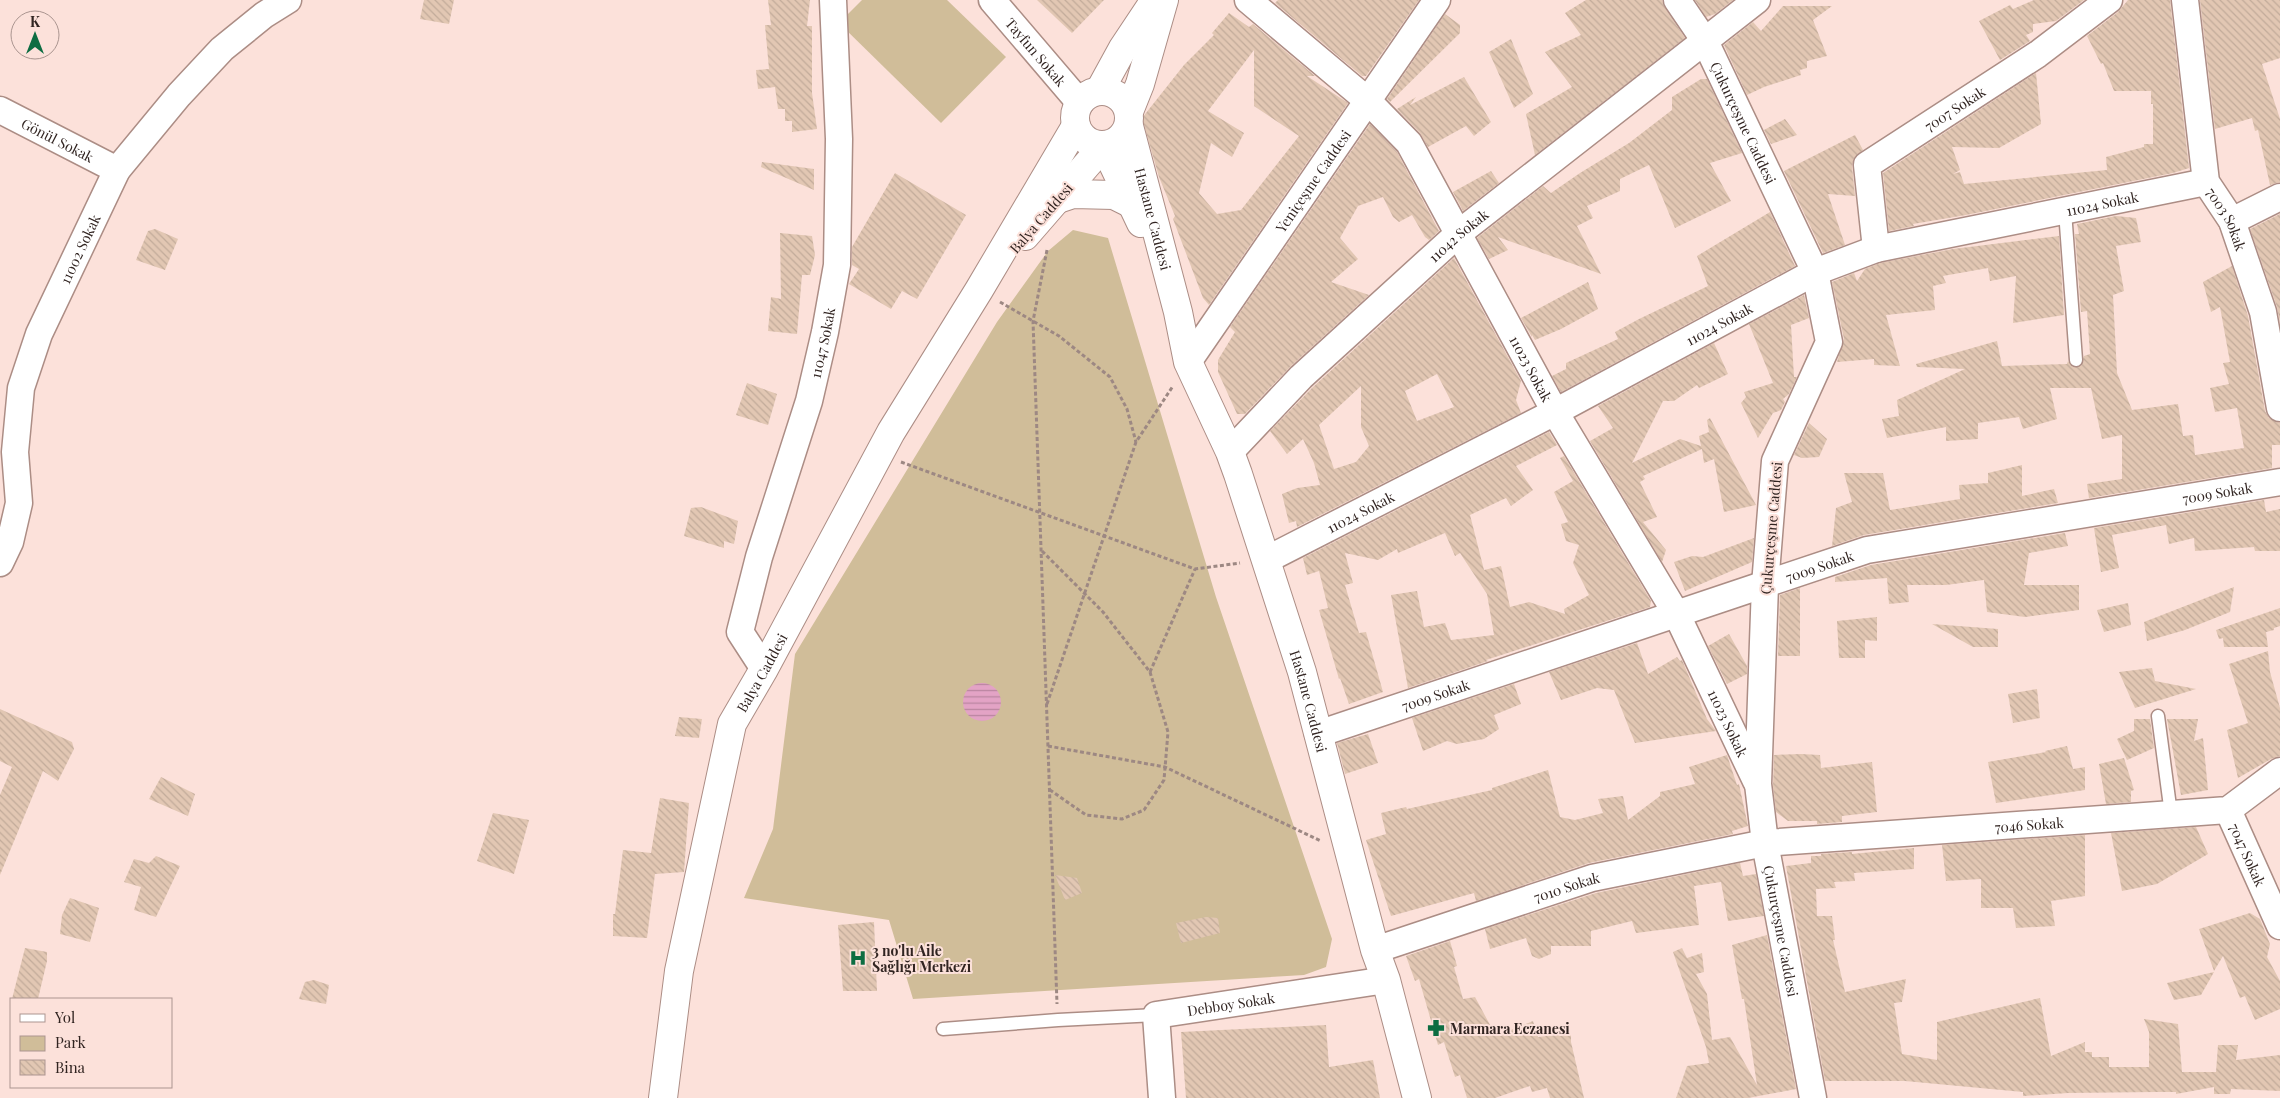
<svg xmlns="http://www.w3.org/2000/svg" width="2280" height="1098" font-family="'Playfair Display',serif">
<defs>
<pattern id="water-rules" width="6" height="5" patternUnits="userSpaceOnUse" patternTransform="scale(1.25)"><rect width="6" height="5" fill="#e3a3c5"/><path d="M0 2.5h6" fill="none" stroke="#b985a0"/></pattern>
<pattern id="building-back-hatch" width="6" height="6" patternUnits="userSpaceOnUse" patternTransform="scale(1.25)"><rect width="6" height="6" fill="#e2c7b3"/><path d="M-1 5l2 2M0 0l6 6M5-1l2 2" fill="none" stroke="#c2ab9a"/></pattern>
</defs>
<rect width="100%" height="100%" fill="#fce1da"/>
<g fill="#d0bd99">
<polygon points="862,0 947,0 1006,57 941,123 839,23"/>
<polygon points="1073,230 1108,238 1216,597 1332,939 1326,967 1304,975 913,999 889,920 744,898 773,829 795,654 997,322 1048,251"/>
</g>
<circle fill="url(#water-rules)" cx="982" cy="702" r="19"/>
<g fill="url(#building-back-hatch)" fill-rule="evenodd">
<polygon points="424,0 454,0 449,24 420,19"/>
<polygon points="768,0 810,0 807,26 812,26 812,93 817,129 792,132 792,121 785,121 785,109 778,109 775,87 758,89 756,70 769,69 765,25 771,25"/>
<polygon points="1037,0 1104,0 1072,33"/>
<polygon points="1278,0 1419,0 1366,76 1362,76 1275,3"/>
<polygon points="1586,0 1662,0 1665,8 1685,38 1535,155 1526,114 1572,87 1545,52 1581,35 1565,13"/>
<polygon points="1695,0 1733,0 1715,14 1706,17"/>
<polygon points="2034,0 2084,0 2056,21 2033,24 2033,32 2026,35 2030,41 2000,60 1979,21 2010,5 2013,9"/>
<polygon points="2128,0 2170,0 2189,168 2173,173 1966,215 1913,224 1914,226 1889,231 1883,173 2036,73 2041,124 1999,148 1952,147 1960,170 1953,174 1960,172 1964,184 2107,170 2106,157 2144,147 2144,144 2153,144 2153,104 2151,104 2151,91 2114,91 2103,63 2101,64 2087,36 2118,12"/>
<polygon points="2200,0 2280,0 2280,58 2262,64 2280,119 2280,182 2270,185 2258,130 2255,131 2252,118 2215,129"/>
<polygon points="1783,6 1832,6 1813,20 1827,56 1807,61 1807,68 1800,70 1801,75 1764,87 1747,95 1724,45 1753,22 1761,31"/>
<path d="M1229 13 1249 27 1253 24 1315 76H1307L1348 103 1209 305 1203 298 1173 219 1175 216 1159 177 1142 118 1184 65 1214 35 1212 33ZM1254 50V106L1299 136 1241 210 1217 214 1199 193 1211 143 1232 157 1244 133 1208 111Z"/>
<polygon points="1445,14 1460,25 1460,33 1390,102 1387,99"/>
<polygon points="1511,39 1533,94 1514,108 1489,52"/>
<polygon points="1464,77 1491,122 1474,136 1466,126 1428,147 1420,133 1397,109 1416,97 1410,105"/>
<polygon points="1701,79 1707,79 1742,153 1710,163 1731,201 1675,228 1649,165 1620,179 1620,191 1587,206 1593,218 1577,226 1601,274 1498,237 1508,250 1489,259 1477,238 1543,186 1551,193 1580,173 1629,143 1672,110 1672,97"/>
<polygon points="1785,119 1797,135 1771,144 1764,130"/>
<polygon points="1370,124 1397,152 1439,231 1429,240 1425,237 1412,215 1399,222 1393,217 1383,197 1358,206 1340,238 1358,259 1331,282 1369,295 1291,366 1245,414 1237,414 1218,372 1218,360 1235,332 1230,327"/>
<polygon points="1855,135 1863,150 1854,158 1852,166 1855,196 1828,194 1845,245 1823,253 1784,171"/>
<polygon points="762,162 814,169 814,190 761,167"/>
<polygon points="1491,171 1499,183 1463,211 1453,192"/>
<polygon points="895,173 966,215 917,299 902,291 891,309 849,284 859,269 852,265 852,247"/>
<polygon points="1770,212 1795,266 1561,392 1552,376 1566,369 1566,363 1618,339 1615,332 1639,319 1708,286 1697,256"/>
<polygon points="2280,214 2280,322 2277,307 2250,229"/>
<polygon points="2116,216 2136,218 2141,242 2116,246 2124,291 2113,295 2117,373 2132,410 2178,404 2183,436 2193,435 2195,455 2244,448 2237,408 2215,412 2210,388 2229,384 2223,363 2230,362 2220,307 2211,312 2203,282 2232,266 2248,316 2265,411 2269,418 2280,423 2280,445 2272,445 2272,468 2089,498 2087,484 2122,479 2122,435 2102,439 2091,388 2050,388 2057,419 2023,429 2019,417 1978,423 1978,439 1946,441 1946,427 1887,438 1882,419 1899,416 1897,400 1965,369 1917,367 1916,364 1997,341 2002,366 2067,364 2068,361 2073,367 2081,366 2084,356 2090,354 2087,311 2081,312 2075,234 2079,234 2077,224"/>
<polygon points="155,229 178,239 165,270 136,260 148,231"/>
<polygon points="780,233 812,236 815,255 810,275 802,275 797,334 768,331 771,297 781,299"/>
<polygon points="2059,236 2064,315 2013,323 2016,276 1990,281 1988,268 1943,276 1946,283 1933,286 1935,310 1886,315 1900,366 1874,365 1874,359 1837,362 1844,339 1832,282 1854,273 1857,281 1865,269 1880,263 1953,249"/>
<path d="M1454 258 1521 381 1516 400 1521 413 1297 527 1296 521 1289 523 1282 494 1297 488 1320 485 1314 463 1303 439 1287 454 1270 431 1312 388ZM1437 374 1454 407 1417 421 1405 391ZM1361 386V427L1369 446 1356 462 1334 469 1319 425Z"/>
<polygon points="1588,282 1598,309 1561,329 1535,340 1532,335 1532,337 1521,318"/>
<polygon points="1804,295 1809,318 1791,325 1794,377 1797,377 1789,394 1783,399 1785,402 1781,410 1773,413 1758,438 1741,403 1746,397 1744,392 1773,383 1749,324"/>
<polygon points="1714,343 1728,374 1699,388 1697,385 1674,401 1663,401 1632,463 1680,439 1701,446 1699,436 1709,432 1707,420 1710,418 1756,505 1724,512 1714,459 1704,463 1702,449 1643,476 1645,479 1640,482 1657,517 1643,522 1666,550 1662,562 1590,441 1613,428 1598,406"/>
<polygon points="747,383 777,394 768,425 736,415"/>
<polygon points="1809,423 1827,439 1819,457 1802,458 1794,455"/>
<polygon points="1549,432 1557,445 1516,466 1533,490 1511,506 1506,498 1470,515 1484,570 1501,566 1510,607 1529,602 1565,614 1564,609 1589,595 1573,563 1579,545 1566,541 1561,524 1568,522 1554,492 1573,481 1560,458 1564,456 1651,601 1650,607 1486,660 1488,661 1408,688 1391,595 1417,591 1424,627 1445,623 1451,640 1494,635 1487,594 1460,553 1455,556 1445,533 1398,553 1397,549 1378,560 1345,553 1353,583 1345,585 1359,633 1366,632 1383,692 1349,704 1340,678 1339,679 1319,610 1328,608 1319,571 1307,575 1303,558"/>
<polygon points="2022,465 2022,496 2054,489 2058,503 1864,535 1832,546 1836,508 1852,502 1844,473 1883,473 1890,510 1960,499 1959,485 1988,483 1988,473"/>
<polygon points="2264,500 2266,512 2280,509 2280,551 2255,551 2254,547 2195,551 2194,538 2169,544 2166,525 2112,535 2119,568 2101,572 2094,528"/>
<polygon points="701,507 738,521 734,544 724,541 724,548 684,536 691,508"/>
<polygon points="2065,533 2068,546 2029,553 2024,585 2079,585 2079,610 2025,617 1987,612 1984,580 1946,585 1907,585 1909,602 1889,604 1887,578 1835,582 1835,577 1871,565"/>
<polygon points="1754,538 1752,562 1685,591 1674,562 1692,556 1703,557"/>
<polygon points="2234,587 2230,612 2185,630 2147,641 2144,622"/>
<polygon points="1800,588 1800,656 1778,656 1780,595"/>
<polygon points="2128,603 2131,625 2104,632 2097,610"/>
<polygon points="2280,608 2280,626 2274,628 2274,630 2266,632 2268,647 2224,647 2223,638 2219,639 2216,630"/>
<polygon points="1877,617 1877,641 1865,640 1865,658 1839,658 1837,621"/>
<polygon points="1932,624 1998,629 1998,647 1973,647"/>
<polygon points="1729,634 1747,666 1747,674 1727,684 1708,646"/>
<polygon points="1637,643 1648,674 1677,657 1680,661 1682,660 1707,719 1716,731 1635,743 1614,690 1597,688 1561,700 1549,672"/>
<polygon points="2268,651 2270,672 2280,708 2280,756 2271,759 2238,778 2227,730 2248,723 2229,664"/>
<polygon points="2152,668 2155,681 2196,689 2135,708 2119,672"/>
<polygon points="1514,684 1521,704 1494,715 1499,729 1484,739 1457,744 1447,741 1423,751 1412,718"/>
<polygon points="2037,689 2040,718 2013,723 2008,694"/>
<polygon points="0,709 72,742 74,749 58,781 43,771 0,875 0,795 12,767 0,761"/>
<polygon points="679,717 702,719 699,738 675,736"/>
<polygon points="2134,719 2150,719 2154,748 2127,760 2117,739 2134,731"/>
<polygon points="2167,719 2198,719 2194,741 2203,738 2208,790 2181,795"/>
<polygon points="1368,734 1378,763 1345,774 1337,743"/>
<polygon points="2067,746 2073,769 2085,767 2085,790 1996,803 1988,762 2046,752 2045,751"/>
<polygon points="1801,754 1820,755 1821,768 1872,762 1877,812 1842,816 1842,822 1817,824 1817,821 1788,821 1776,812 1773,786 1774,755"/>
<polygon points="1727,755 1737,785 1739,784 1748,826 1732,831 1733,834 1589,863 1476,901 1474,893 1391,916 1366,840 1386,834 1381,813 1406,807 1407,809 1492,790 1492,788 1548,770 1560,817 1575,820 1603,813 1598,799 1623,796 1628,820 1660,796 1660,792 1695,784 1689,767"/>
<polygon points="2124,758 2134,790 2131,791 2131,802 2106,804 2099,764"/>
<polygon points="161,777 195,794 188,816 149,799"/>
<polygon points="660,798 689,803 684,872 655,874 647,938 613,936 613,914 615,914 623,850 651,853"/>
<polygon points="493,813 529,820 514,874 477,861"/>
<polygon points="2196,827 2208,854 2157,884 2122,891 2111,833"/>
<polygon points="2085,835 2085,896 2051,901 2055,926 2016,928 2013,908 1981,908 1981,879 1946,881 1942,845"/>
<polygon points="1914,848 1914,869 1854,873 1855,881 1834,882 1836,888 1816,889 1817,916 1832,916 1835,940 1833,940 1845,992 1906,979 1902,1002 1894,1003 1902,1054 1937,1060 1937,1022 2040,998 2051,1056 2085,1042 2085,1052 2092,1052 2092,1057 2109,1057 2109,1067 2149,1067 2149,1032 2144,1019 2178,1024 2182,1072 2216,1072 2218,1045 2238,1045 2236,1060 2280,1055 2280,1091 2231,1089 2230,1094 2214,1094 2214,1087 2176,1094 2176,1092 2156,1092 2068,1093 2023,1096 2023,1092 1905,1081 1825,1081 1786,866 1811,863 1811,856 1821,856 1821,854 1852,852 1852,854"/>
<polygon points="156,856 180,866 156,917 134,910 141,887 124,882 134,859 149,863"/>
<polygon points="1740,863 1743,876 1756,874 1764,916 1728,921 1721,882 1694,886 1699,925 1636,933 1632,921 1591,931 1591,946 1551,946 1551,954 1539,959 1532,956 1526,938 1490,949 1485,929 1596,893"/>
<polygon points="1055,875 1077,878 1082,893 1065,900"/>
<polygon points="70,898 99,908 90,942 60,934 62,915"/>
<polygon points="2250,913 2260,919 2270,944 2267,957 2280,981 2280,1009 2255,1020 2245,996 2240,998 2223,956 2214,971 2199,929"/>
<polygon points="1206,917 1218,918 1220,933 1181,943 1176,923"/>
<polygon points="874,922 877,991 843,991 838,925"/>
<polygon points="1767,935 1796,1089 1748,1098 1676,1098 1687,1066 1709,1063 1706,1047 1673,952 1682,948 1687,958 1702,953 1704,972 1696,974 1707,994 1712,1040 1730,1037 1757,1085 1744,999 1742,999 1732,945"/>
<polygon points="1450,941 1457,966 1454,967 1463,999 1475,997 1496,1036 1533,1021 1538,1037 1571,1033 1571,1042 1584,1098 1550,1098 1547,1088 1532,1092 1530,1086 1495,1098 1467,1098 1460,1075 1455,1077 1444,1042 1438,1045 1419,979 1415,981 1406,956"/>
<polygon points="25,948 47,952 47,961 38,999 12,999"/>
<polygon points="2214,972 2201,995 2174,1000 2167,983"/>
<polygon points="314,980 329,985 326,1004 299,999 305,982"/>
<polygon points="1326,1025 1329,1067 1373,1060 1380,1098 1186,1098 1181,1032"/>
</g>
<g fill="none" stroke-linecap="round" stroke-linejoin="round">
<g stroke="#ac8d85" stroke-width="15">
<g id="service">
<polyline points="2065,211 2076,360"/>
<polyline points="2158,716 2171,814"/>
<polyline points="943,1029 1058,1020 1156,1015"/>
</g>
</g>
<g stroke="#ac8d85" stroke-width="29">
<g id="minor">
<path id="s1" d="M992 0 1080 103"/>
<path id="s2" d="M1248 0 1367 100 1409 143 1555 412 1677 615 1756 781"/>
<path id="s3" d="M1677 0 1705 41 1815 272 1829 342 1775 461 1765 585 1758 784 1765 843 1813 1098"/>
<path id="s4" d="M2185 0 2206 182 2232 221 2263 312 2280 408"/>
<path id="s5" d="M0 110 117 170"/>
<polyline points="2232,221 2280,197"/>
<path id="s6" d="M1876 249 1867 165 2038 54 2109 0"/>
<path id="s7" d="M1188 362 1437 0"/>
<path id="s8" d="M1230 452 1301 377 1459 233 1757 0"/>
<path id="s9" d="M1266 560 1555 412 1815 272 1876 249 2206 182"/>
<path id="s10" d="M0 563 10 542 19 503 15 452 21 388 39 334 117 170 179 95 222 49 264 15 288 0"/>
<path id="s11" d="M764 669 740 632 759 557 809 401 825 332 837 265 839 139 833 0"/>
<path id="s12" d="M1318 734 1867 550 2280 482"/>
<path id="s13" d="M2228 810 2280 926"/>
<path id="s14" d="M1375 950 1592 878 1765 843 2228 810 2280 771"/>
<path id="s15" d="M1162 1098 1156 1015 1386 980"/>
</g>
</g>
<g stroke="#ac8d85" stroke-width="30">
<g id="tertiary">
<path id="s16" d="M1129 126 1178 312 1188 362 1230 452 1238 474 1302 672 1375 950 1386 980 1417 1098"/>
<polyline points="1104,145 1141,223"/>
<polyline points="1058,199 1073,194 1114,195 1132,204"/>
</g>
</g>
<g stroke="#ac8d85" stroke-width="30">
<g id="secondary">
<polyline points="1100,90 1123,48 1155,0"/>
<circle cx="1102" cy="118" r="27"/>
<polyline points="1130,109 1140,84 1164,0"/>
<polyline points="1025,236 1104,145"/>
<path id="s17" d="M663 1098 679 971 732 724 764 669 891 432 979 290 1076 126"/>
</g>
</g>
<g stroke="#9d8883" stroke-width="3" stroke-dasharray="4 2.5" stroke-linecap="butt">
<polyline points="1047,250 1033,321 1057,1004"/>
<polyline points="1000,302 1059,336 1110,377 1127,409 1136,442"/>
<polyline points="901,462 1195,569 1240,563"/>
<polyline points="1042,551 1103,612 1150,672 1168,732 1164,780 1144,810 1122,819 1086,815 1050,790"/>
<polyline points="1150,672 1195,569"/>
<polyline points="1047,704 1136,442 1173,386"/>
<polyline points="1048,746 1165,767 1321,841"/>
</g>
<use href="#service" stroke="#fff" stroke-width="12"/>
<use href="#minor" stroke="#fff" stroke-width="26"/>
<use href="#tertiary" stroke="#fff" stroke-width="28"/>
<use href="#secondary" stroke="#fff" stroke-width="28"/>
</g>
<defs>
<g id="hospital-bare" transform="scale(1.35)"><path d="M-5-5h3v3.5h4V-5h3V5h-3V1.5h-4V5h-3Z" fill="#0d6d42" stroke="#fce1da" stroke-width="2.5" paint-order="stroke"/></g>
<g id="pharmacy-bare" transform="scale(1.35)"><path d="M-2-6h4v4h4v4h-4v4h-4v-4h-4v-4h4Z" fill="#0d6d42" stroke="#fce1da" stroke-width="2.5" paint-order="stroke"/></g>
</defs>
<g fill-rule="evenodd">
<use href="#hospital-bare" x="858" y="958"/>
<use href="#pharmacy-bare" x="1436" y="1028"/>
</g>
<g text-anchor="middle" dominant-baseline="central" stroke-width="4" stroke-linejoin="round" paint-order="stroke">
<g font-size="14" fill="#312421" stroke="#fce1da">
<text stroke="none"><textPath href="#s1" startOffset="68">Tayfun Sokak</textPath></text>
<text stroke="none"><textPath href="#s6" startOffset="189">7007 Sokak</textPath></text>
<text stroke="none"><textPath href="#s3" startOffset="140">Çukurçeşme Caddesi</textPath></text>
<text stroke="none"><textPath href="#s5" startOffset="65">Gönül Sokak</textPath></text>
<text stroke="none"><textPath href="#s7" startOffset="220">Yeniçeşme Caddesi</textPath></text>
<text stroke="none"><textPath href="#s9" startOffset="916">11024 Sokak</textPath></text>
<text transform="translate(1041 218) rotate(-49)">Balya Caddesi</text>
<text stroke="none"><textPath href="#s16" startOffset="96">Hastane Caddesi</textPath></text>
<text stroke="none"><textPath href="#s4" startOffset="226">7003 Sokak</textPath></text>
<text stroke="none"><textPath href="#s8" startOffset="315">11042 Sokak</textPath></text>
<text stroke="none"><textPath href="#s10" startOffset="330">11002 Sokak</textPath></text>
<text stroke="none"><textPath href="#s9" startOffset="511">11024 Sokak</textPath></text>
<text stroke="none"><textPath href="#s11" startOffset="345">11047 Sokak</textPath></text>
<text stroke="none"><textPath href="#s2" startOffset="472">11023 Sokak</textPath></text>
<text stroke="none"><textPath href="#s12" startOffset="934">7009 Sokak</textPath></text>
<text stroke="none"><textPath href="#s9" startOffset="106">11024 Sokak</textPath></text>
<text transform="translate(1771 528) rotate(-85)">Çukurçeşme Caddesi</text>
<text stroke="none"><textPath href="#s12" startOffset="529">7009 Sokak</textPath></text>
<text stroke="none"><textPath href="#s17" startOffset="440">Balya Caddesi</textPath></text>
<text stroke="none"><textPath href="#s12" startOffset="124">7009 Sokak</textPath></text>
<text stroke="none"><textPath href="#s16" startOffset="604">Hastane Caddesi</textPath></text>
<text stroke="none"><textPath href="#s2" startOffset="878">11023 Sokak</textPath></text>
<text stroke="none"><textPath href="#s14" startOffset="670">7046 Sokak</textPath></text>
<text stroke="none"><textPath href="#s13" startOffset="49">7047 Sokak</textPath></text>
<text stroke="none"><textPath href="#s14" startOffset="202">7010 Sokak</textPath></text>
<text stroke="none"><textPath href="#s3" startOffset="980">Çukurçeşme Caddesi</textPath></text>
<text stroke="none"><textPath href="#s15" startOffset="159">Debboy Sokak</textPath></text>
</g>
<g font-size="14" font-weight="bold" fill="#312421" stroke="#fce1da" text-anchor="start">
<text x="872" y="950">3 no'lu Aile<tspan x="872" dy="16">Sağlığı Merkezi</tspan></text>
<text x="1450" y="1028">Marmara Eczanesi</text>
</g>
</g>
<rect x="10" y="998" width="162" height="90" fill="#fce1da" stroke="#ab9590"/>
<rect x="20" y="1014" width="25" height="8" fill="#ffffff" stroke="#ab9590"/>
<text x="55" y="1023" font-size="15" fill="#312421">Yol</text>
<rect x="20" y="1036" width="25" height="15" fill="#d0bd99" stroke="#ab9590"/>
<text x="55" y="1048" font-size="15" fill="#312421">Park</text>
<rect x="20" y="1060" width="25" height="15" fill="url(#building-back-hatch)" stroke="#ab9590"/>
<text x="55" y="1073" font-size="15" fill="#312421">Bina</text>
<g transform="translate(35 35)"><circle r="24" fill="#fce1da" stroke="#ab9590"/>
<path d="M0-4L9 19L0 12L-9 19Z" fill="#0d6d42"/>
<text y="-8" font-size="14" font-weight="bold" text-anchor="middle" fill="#312421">K</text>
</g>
</svg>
